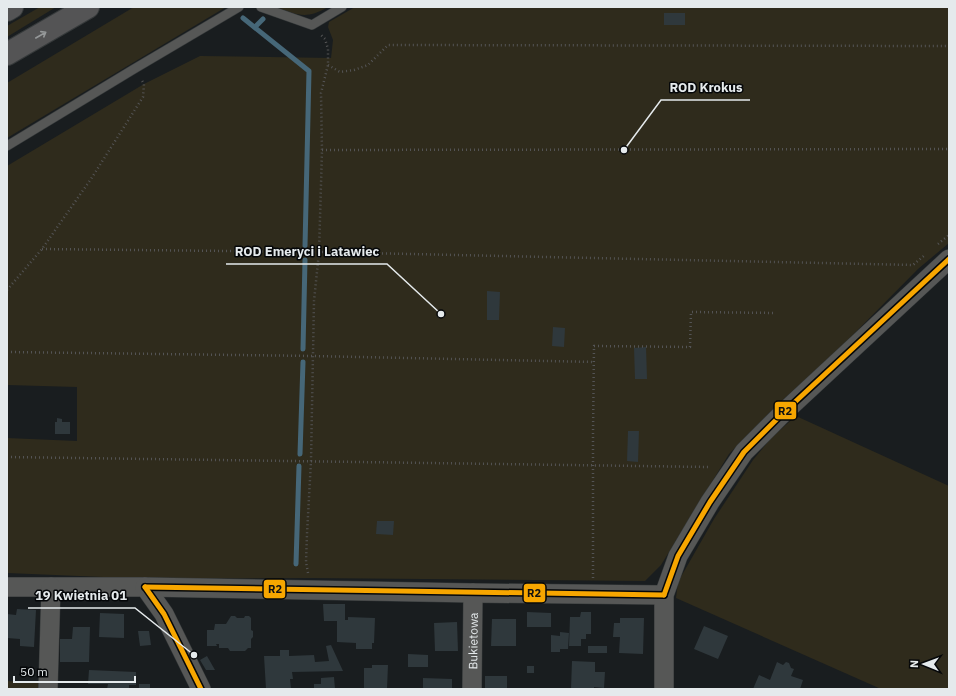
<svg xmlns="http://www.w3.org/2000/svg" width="956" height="696" font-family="'IBM Plex Sans',sans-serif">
<rect width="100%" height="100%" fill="#191d1f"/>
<g fill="#2f2b1c">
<polygon points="40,7 56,7 7,37 7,26"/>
<polygon points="134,7 226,7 7,138 7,83"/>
<path d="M276 7H328C305 20 299 15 276 7Z"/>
<polygon points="355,7 949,7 949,243 918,269 830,358 778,404 729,454 661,565 645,581 310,578 151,579 7,573 7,438 77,441 77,387 7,385 7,166 144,84 200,56 331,58 333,40 328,27 329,22"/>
<polygon points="796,416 949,486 949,689 881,689 676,598 678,582 714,519 753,460 772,437"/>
<polygon points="7,681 44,683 43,689 7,689"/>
</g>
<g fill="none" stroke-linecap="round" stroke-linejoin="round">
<g stroke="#466778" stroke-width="5">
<polyline points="243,18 309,71 305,246"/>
<polyline points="255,27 263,19"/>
<polyline points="303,349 305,260"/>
<polyline points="300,454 303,362"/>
<polyline points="296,564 299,466"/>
</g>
</g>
<g fill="#2f383c">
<rect x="664" y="13" width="21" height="12"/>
<polygon points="487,291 500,292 499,320 487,320"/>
<polygon points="553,327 565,328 564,347 552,346"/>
<polygon points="646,347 647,379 635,379 634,348"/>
<polygon points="57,418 62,419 62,422 70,422 70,434 55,434 55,422 57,422"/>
<polygon points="628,431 639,431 638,462 627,461"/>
<polygon points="377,521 394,521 393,535 376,534"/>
<polygon points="323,604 345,604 345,620 348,620 348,617 375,618 374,643 372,643 372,649 356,649 356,643 337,642 337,621 324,621"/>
<polygon points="17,609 36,610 34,647 20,646 20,639 7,638 7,614 16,615"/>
<polygon points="527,612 551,613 551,627 527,627"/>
<polygon points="581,612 591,612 591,634 586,634 586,639 581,639 581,646 569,646 570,617 580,617"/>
<polygon points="100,613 124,614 124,638 99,637"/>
<polygon points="231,616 235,616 237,618 244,618 245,616 249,616 251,618 251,630 253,631 253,637 251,639 251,648 248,648 245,651 230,651 228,648 219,648 219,644 216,644 217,646 207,646 207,630 214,630 215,624 226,624"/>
<polygon points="620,618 644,618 643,654 619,653 620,637 613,637 614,623 620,623"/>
<polygon points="492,619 516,619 516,646 491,646"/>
<polygon points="457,622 458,651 435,651 434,623"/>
<polygon points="704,626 728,636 718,659 694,649"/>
<polygon points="73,627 90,627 89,662 60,662 60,639 72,639"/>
<polygon points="138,631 149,631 151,645 140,646"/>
<polygon points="560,632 569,633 568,649 560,649 560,652 551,652 551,635 560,636"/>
<polygon points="331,645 343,671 292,672 293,679 290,679 291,689 266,689 264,656 280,656 280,650 289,650 289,656 314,655 315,662 329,661 326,646"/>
<rect x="588" y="646" width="19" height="7"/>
<polygon points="408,654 428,655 428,667 408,667"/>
<polygon points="207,656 215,670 206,670 200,660"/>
<polygon points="572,661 595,662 595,672 605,672 604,688 594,687 594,689 571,689"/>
<polygon points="777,662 783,665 786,662 789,663 791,668 794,669 791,676 803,680 800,689 753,689 759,675 770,680"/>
<polygon points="372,665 388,665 387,689 364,689 364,668 372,668"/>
<rect x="527" y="666" width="7" height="7"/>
<polygon points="89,670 136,672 136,685 129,685 129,689 107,689 108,684 88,684"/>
<rect x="485" y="676" width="22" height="13"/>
<polygon points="334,677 335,689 314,689 314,684 321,684 321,678"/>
<polygon points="423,678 452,679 452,689 423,689"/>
<rect x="139" y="684" width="11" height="5"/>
</g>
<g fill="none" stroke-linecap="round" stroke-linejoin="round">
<g stroke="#363a3b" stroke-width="10">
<g id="lane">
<polyline points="261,7 312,25 342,7"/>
<polyline points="7,146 134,69 239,7"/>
</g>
</g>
<g stroke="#363a3b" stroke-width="20">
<g id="street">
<polyline points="7,587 145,587 473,593 664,595"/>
<polyline points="145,587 164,614 201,689"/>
<polyline points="48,689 51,587"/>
<path id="s1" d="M472 689 473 593"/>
<polyline points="664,689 664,595 678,556 710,502 744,452 781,415 949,259"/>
</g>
</g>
<g stroke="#363a3b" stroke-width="24">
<g id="highway">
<polyline points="7,10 12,7"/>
<polyline points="7,54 88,7"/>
</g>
</g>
<g stroke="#545455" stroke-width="2.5" stroke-dasharray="1 3" stroke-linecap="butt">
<polyline points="328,65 340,72 354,70 368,65 388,45 949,46"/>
<polyline points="322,150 949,149"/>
<polyline points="938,244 949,235"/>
<polyline points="42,249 319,252 913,265 925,255"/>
<polyline points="7,290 42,249 91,179 143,97 144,84 141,79"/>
<polyline points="7,352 313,356 594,362"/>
<polyline points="7,457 709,467"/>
<polyline points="308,573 306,562 307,534 311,461 314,301 319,252 322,150 321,93 328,65 328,49 325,39 320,34"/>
<polyline points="593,578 593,434 594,346 690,347 691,312 776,313"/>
</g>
<use href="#lane" stroke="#565756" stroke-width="9"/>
<use href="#street" stroke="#565756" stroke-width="19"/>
<use href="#highway" stroke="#545455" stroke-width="22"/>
<g stroke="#050709" stroke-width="8">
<g id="bus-1">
<polyline points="145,587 664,595"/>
<polyline points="145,587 164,614 201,689"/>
<polyline points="664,595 678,556 710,502 744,452 781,415 949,259"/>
</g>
</g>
<use href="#bus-1" stroke="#f7a600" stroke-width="5"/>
</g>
<defs><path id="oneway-shaft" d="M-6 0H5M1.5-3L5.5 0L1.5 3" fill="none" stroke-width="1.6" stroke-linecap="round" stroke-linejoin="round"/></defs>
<use stroke="#959899" href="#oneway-shaft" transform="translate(41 35) rotate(-30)"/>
<g text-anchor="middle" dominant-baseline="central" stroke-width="3" stroke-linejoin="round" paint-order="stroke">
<g font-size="12" fill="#e5eaec" stroke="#050709">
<text stroke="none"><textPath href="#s1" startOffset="48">Bukietowa</textPath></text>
</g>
</g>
<path fill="none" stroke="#e5eaec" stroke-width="1.5" d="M624 150L661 100H750M441 314L387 264H226M194 655L135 608H28"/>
<g fill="#e5eaec" stroke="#050709" stroke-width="1.5">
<circle cx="624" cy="150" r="4"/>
<circle cx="441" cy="314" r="4"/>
<circle cx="194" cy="655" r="4"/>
</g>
<g font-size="13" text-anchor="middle" font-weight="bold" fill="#e5eaec" stroke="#050709" stroke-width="3" stroke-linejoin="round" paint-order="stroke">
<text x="706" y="92">ROD Krokus</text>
<text x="307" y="256">ROD Emeryci i Latawiec</text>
<text x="81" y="600">19 Kwietnia 01</text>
</g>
<g stroke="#050709" stroke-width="1.5">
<rect x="774" y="401" width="23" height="19" rx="4" fill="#f7a600"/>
<rect x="263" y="579" width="23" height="20" rx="4" fill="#f7a600"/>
<rect x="523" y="583" width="23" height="20" rx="4" fill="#f7a600"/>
</g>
<g font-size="11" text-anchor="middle" font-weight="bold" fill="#111">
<text x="785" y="415">R2</text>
<text x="275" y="593">R2</text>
<text x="534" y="597">R2</text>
</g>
<rect width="956" height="696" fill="none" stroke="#e5eaec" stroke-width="16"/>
<g transform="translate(924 664) rotate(271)" stroke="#050709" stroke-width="3" paint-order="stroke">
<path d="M0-3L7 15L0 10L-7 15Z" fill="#e5eaec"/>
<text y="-6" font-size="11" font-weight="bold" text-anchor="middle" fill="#e5eaec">N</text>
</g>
<path d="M14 676v6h121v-6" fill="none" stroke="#e5eaec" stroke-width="2"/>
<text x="20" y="676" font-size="12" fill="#e5eaec" stroke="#050709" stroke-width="3" paint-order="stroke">50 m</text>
</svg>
